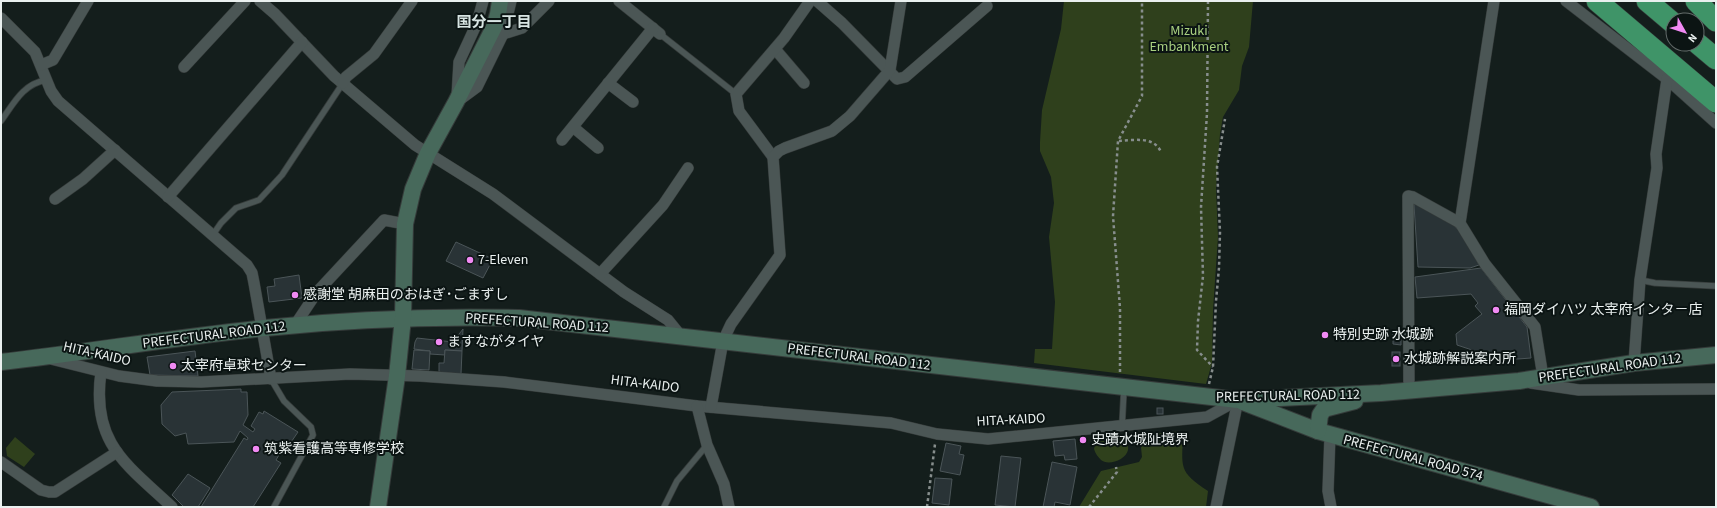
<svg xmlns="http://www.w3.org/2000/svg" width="1717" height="508" font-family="'Source Sans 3','Noto Sans JP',sans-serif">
<rect width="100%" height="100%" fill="#141e1c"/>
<g fill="#2f401c">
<polygon points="1064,1 1253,1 1249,47 1242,66 1239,90 1223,117 1220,134 1216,188 1218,237 1213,310 1212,363 1206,384 1034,363 1035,349 1052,349 1055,302 1049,237 1054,203 1051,177 1040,151 1040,142 1042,110 1061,29"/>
<path d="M1181 431 1183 434C1182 468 1178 471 1208 491L1206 507H1079L1101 471 1139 462 1142 457 1140 438 1142 435Z"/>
<path d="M1117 435 1125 438C1126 442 1129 446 1128 450 1126 460 1108 466 1101 460 1098 457 1095 453 1094 449L1096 440 1104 436Z"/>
<polygon points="15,437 35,454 24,467 7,456 6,448"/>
</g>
<g fill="#293336" stroke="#4b5558">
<polygon points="1415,202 1453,224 1467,240 1479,265 1470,268 1418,267 1414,205"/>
<polygon points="456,242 493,259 483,278 446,261"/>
<polygon points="1481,268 1527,327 1531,358 1518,359 1490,356 1457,345 1456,334 1482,314 1475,306 1478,303 1471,294 1417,298 1415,277"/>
<polygon points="299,275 302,298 269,302 267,287 275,286 274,279"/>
<polygon points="463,329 462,351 445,350 445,355 430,354 430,351 414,349 415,342 417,338 453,342"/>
<polygon points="1393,331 1401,331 1401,345 1393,344"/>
<polygon points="414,350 430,351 429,370 412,369"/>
<polygon points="445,350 462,351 461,374 439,373 439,363 444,363"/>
<polygon points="195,351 198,376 150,375 147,357"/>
<rect x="1392" y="352" width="8" height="14"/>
<polygon points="241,389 241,392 247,392 248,415 243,425 253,432 255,429 251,426 259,412 263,414 264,411 298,432 285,451 277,446 273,452 279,455 276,460 281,463 253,507 201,507 244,438 247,440 248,438 240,431 234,442 188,444 186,433 175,436 162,424 161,405 172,392"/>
<rect x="1157" y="408" width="6" height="6"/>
<polygon points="1075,439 1077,459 1065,460 1064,455 1055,456 1053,441"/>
<polygon points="946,443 961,446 959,454 964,455 960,475 940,471"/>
<polygon points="1001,456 1021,458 1015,507 995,505"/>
<polygon points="1052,462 1077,467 1070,505 1055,502 1054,507 1043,507"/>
<polygon points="188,474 210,488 198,507 184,507 172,495"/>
<polygon points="935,478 952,479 949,505 932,503"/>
</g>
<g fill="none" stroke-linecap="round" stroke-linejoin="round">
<g stroke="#353b3a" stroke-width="7">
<g id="lane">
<polyline points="660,34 736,94"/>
<path d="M1 121C14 103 23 84 46 80"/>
<polyline points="212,236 221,223 236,208 259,200 282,175 343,83"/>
<polyline points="1640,280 1655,283 1716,286"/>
<polyline points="271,379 284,401 311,427 313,435 274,507"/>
<polyline points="1122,426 1124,388"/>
<polyline points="664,507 677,481 707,445"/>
</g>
</g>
<g stroke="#353b3a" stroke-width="12">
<g id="street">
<polyline points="260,1 275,14 334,76 415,145 493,194 624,292 668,320 681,336"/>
<polyline points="619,1 660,34"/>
<polyline points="817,1 842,23 897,79 905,77 987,6"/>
<polyline points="1494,1 1460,223 1485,264 1535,327 1543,377"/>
<polyline points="1566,1 1667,79 1716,123"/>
<polyline points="1,18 35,52 51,91 58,101 247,265 252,273 254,283 271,379"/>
<polyline points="503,34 522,28 549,1"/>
<polyline points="775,49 804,83"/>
<polyline points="41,65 53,60 88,1"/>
<polyline points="184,67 245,1"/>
<polyline points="343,83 346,77 374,54 412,1"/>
<polyline points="608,83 633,102"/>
<polyline points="457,96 459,62 477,23 483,1"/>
<polyline points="458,101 477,87 503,34 511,1"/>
<polyline points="573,127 598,148"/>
<polyline points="562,140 653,28"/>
<polyline points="773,157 739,111 736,94 784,38 810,1"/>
<polyline points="168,197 302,42"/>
<polyline points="55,199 83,179 115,150"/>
<polyline points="600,274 663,205 688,168"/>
<polyline points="295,325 317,292 384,220 405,224"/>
<polyline points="51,359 119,376 157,381 201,382 350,374 420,376 504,382 697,406 891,423 937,434 988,439 1207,417 1238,400"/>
<polyline points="1634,363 1640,280 1657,168 1656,154 1667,79"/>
<path d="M101 372C91 443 126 464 172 507"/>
<polyline points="1531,383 1579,390 1716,389"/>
<polyline points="1409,390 1408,196 1413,197 1460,223"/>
<polyline points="697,406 707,445 724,484 729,507"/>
<polyline points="711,407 723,341 731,324 780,255 773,157 779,151 785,148 832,131 850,116 890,70 901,1"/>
<polyline points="1330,435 1328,491 1331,507"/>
<polyline points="1,462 41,490 49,492 55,492 117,452"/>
<polyline points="1216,507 1238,400"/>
</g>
</g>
<g stroke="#353b3a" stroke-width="18">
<g id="secondary">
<path d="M1 362C89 352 177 337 265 328 350 319 434 316 519 318L1238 400 1381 393 1519 381 1634 363 1716 355"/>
<polyline points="1243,402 1318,431 1591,507"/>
<polyline points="1318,431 1320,415 1324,409 1355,401"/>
<polyline points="378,507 397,376 403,318 405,224 413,189 428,153 456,102 494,27 498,14 500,1"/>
</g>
</g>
<g stroke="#353b3a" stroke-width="22">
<g id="highway">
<polyline points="1597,1 1716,102"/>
<polyline points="1647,1 1673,23"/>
<polyline points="1696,1 1716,21"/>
<polyline points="1697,43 1716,59"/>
</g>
</g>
<g stroke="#878e8d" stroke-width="2.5" stroke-dasharray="3 3" stroke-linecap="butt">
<polyline points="1208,1 1207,113 1201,207 1203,276 1198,321 1197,350 1213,367"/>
<path d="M1119 141C1134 140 1154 136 1161 152"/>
<polyline points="1120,372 1120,308 1113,216 1118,141 1142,96 1142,1"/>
<polyline points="1209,384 1213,367 1216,301 1219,268 1220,232 1217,167 1225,119"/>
<polyline points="927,507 935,444"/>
<polyline points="1089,507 1117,472 1116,467"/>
</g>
<use href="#lane" stroke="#4b5655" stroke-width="5.5"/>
<use href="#street" stroke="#4b5655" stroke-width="11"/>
<use href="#secondary" stroke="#47695b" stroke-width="16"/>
<use href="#highway" stroke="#3f9468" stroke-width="21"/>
</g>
<g fill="#f18af4" stroke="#0b1413" stroke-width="1.5">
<circle cx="470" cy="260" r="4"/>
<circle cx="295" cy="295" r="4"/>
<circle cx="1496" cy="310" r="4"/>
<circle cx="1325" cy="335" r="4"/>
<circle cx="439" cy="342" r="4"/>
<circle cx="1396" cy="359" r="4"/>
<circle cx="173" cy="366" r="4"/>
<circle cx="1083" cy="440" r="4"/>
<circle cx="256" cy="449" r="4"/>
</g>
<g text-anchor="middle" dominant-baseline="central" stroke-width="4" stroke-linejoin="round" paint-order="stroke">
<g font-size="14" fill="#a9d080" stroke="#0b1413">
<text x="1189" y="31">Mizuki<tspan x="1189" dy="16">Embankment</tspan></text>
</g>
<g font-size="14" fill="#eaf0ef" stroke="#0b1413" text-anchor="start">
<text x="478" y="260">7-Eleven</text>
<text x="303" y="295">感謝堂 胡麻田のおはぎ･ごまずし</text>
<text x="1504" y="310">福岡ダイハツ 太宰府インタ－店</text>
<text x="1333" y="335">特別史跡 水城跡</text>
<text x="447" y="342">ますながタイヤ</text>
<text x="1404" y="359">水城跡解説案内所</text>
<text x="181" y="366">太宰府卓球センター</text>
<text x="1091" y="440">史蹟水城阯境界</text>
<text x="264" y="449">筑紫看護高等専修学校</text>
</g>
<g font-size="14" fill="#eaf0ef" stroke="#0b1413">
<text transform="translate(537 323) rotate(4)">PREFECTURAL ROAD 112</text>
<text transform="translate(214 335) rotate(-7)">PREFECTURAL ROAD 112</text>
<text transform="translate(97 354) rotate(13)">HITA-KAIDO</text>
<text transform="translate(859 357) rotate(7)">PREFECTURAL ROAD 112</text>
<text transform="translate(1610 368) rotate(-8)">PREFECTURAL ROAD 112</text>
<text transform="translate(645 384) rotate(7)">HITA-KAIDO</text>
<text transform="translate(1288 396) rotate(-1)">PREFECTURAL ROAD 112</text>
<text transform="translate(1011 420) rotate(-3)">HITA-KAIDO</text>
<text transform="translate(1413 458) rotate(15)">PREFECTURAL ROAD 574</text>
</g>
<g font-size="15" font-weight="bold" fill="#d8e5e3" stroke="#0b1413">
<text x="494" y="22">国分一丁目</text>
</g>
</g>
<rect width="1717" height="508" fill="none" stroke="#eaf0ef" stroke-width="4"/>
<g transform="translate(1685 32) rotate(129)"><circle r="19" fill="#0b1413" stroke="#646c6b"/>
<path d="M0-3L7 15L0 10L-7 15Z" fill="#f18af4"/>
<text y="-6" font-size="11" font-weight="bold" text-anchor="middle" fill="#eaf0ef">N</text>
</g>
</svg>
